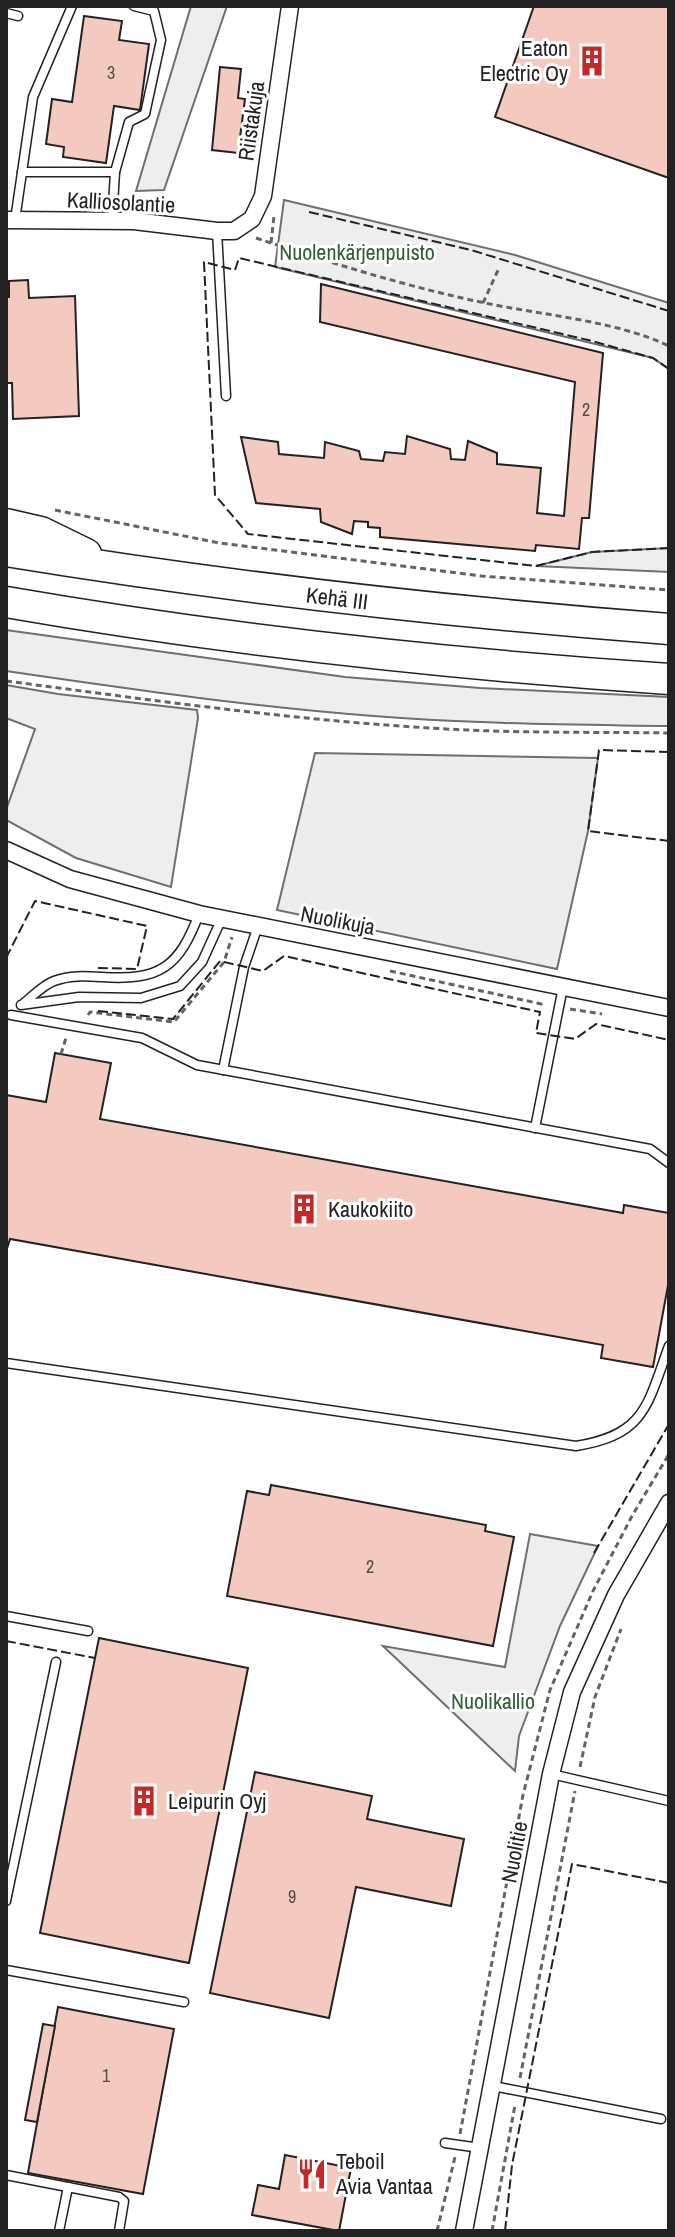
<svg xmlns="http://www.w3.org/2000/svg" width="675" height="2237" font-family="'Archivo Narrow',sans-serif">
<rect width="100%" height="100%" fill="#fff"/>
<g fill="#eee" stroke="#6f6f6f" stroke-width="2">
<polygon points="191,6 227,6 164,190 136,191"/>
<polygon points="284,200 515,255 669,303 669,369 653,358 275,267"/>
<polygon points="669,548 669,572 536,566 592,552"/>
<path d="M6 630 345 677 480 688 669 697V726C606 725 544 725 481 722 322 717 163 694 6 671Z"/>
<polygon points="6,685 58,694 197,710 198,718 171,887 76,858 6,820 6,810 35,729 6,718"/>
<polygon points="530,1534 598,1546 560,1626 519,1736 515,1771 383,1646 505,1667"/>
</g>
<polygon fill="#ededed" stroke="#6f6f6f" stroke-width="2" points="315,753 598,758 588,831 557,969 277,910"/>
<g fill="#f3c9c0" stroke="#222" stroke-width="2">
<polygon points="534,6 669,6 669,178 495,117"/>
<polygon points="84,16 122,21 119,40 149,44 140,110 114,106 106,163 63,157 64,147 46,144 52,99 72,102"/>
<polygon points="220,67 241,69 238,98 245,99 238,153 212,150"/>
<polygon points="28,280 29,298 75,296 79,416 13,419 12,383 6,383 6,297 9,297 9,281"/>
<polygon points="321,284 603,353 589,518 582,518 579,549 536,545 535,551 380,537 380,528 368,527 368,522 354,521 352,534 321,522 320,509 256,503 241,437 278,442 279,454 324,458 325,442 359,451 361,459 383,461 385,452 405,454 407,436 450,449 451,459 465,460 468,441 497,453 497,464 541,468 537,513 564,516 575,382 320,322"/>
<polygon points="55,1053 111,1063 100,1119 623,1213 624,1205 669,1213 669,1280 653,1367 601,1358 603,1345 10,1239 6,1252 6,1095 46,1102"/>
<polygon points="271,1485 486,1525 485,1531 514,1537 493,1646 227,1596 247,1491 269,1495"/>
<polygon points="99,1638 248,1668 189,1963 40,1933"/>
<polygon points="255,1772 372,1796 367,1819 464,1839 451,1906 356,1887 329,2018 210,1993"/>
<polygon points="58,2007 174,2029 143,2194 28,2173"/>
<polygon points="43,2024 55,2026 37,2122 25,2120"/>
<polygon points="285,2155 351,2168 339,2231 252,2215 258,2185 279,2189"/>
</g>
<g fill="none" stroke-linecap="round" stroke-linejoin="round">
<g stroke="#222" stroke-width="11">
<g id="lane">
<polyline points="6,13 18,16"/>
<polyline points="22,172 115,172"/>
<polyline points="15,220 33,97 72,6"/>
<polyline points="112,221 115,172 129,122 145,114 161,40 154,11 134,6"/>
<polyline points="217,231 226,396"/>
<path d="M24 1003C33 996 43 985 54 981 70 975 85 976 102 977 160 981 179 967 199 914"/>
<polyline points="21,1005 79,997 141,998 180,986 202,962 222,918"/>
<polyline points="11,1015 142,1038 197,1065 650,1149 669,1163"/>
<polyline points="223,1070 244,967 258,926"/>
<polyline points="535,1128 563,987"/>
<path d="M6 1363 576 1446C645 1435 647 1406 669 1346"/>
<polyline points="6,1616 88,1631"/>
<polyline points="551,1774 669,1801"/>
<polyline points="6,1901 56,1662"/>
<polyline points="6,1970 184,2002"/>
<polyline points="493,2086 661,2119"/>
<polyline points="445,2143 480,2148"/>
<polyline points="6,2175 119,2197 124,2201 119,2231"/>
<polyline points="59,2231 68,2187"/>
</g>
</g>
<g stroke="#222" stroke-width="19">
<g id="street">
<polyline points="6,220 134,221 217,231 234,231 252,219 263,196 290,6"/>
<polyline points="6,850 70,879 199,914 669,1008"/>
<polyline points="464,2231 551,1774 572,1692 616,1595 669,1503"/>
</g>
</g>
<g stroke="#222" stroke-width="33">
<g id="highway">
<polyline points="6,524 41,532 86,554"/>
<path d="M6 551C226 587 447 612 669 629"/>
<path d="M6 602C225 640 447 664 669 679"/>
</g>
</g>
<g stroke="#646464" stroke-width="3" stroke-dasharray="6 4" stroke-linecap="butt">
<path d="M256 238C331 263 408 287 485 303 542 315 617 321 669 346"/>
<polyline points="271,243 274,216"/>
<polyline points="483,303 499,268"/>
<polyline points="55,510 219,543 481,576 669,590"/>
<path d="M6 681C159 701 313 723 467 730 534 733 602 732 669 733"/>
<polyline points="390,971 546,1005"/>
<polyline points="570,1009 602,1014"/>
<polyline points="88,1015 90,1012 174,1022 224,962 232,937"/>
<polyline points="61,1054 66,1038"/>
<polyline points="580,1767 595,1697 621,1629"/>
<polyline points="520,2078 575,1791"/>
<polyline points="460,2134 523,1795 550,1690 593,1591 632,1516 669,1454"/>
<polyline points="437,2231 455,2157"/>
<polyline points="492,2231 515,2105"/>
</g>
<use href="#lane" stroke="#fff" stroke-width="8"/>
<use href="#street" stroke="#fff" stroke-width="16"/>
<use href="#highway" stroke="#fff" stroke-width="30"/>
<g stroke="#222" stroke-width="2" stroke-dasharray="10 4" stroke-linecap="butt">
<polyline points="309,212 471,250 669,311"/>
<polyline points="669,369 653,358 588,340 239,258 235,270 204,262 215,495 248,534 536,566 592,552 669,548"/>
<polyline points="669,752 599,750 588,831 669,841"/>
<polyline points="6,958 35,901 147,926 137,969 98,968"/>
<polyline points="98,1011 173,1019 220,961 263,971 284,956 540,1012 536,1033 575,1039 596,1024 669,1040"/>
<polyline points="594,1553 669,1424"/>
<polyline points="6,1641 95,1658"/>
<polyline points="505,2231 512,2165 572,1864 669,1883"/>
</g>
</g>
<defs>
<g id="building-bare" transform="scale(2.4)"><path d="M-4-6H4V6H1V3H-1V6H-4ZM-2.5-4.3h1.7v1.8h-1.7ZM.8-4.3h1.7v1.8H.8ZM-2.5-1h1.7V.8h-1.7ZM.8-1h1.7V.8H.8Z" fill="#c62828" stroke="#fff" stroke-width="2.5" paint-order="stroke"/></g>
<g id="restaurant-bare" transform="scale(2.4)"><path d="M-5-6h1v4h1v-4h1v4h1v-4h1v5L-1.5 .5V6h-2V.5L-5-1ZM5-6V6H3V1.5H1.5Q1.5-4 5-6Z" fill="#c62828" stroke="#fff" stroke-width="2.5" paint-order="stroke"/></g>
</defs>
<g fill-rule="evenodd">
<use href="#building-bare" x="592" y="61"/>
<use href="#building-bare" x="304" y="1209"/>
<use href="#building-bare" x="144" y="1801"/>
<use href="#restaurant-bare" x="312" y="2174"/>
</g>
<g text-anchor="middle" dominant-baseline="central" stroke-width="6" stroke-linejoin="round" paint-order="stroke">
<g font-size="18" fill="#564c4a">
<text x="111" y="72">3</text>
<text x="586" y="409">2</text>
<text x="370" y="1566">2</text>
<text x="292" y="1896">9</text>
<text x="106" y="2075">1</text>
</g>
<g font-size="22" fill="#222" stroke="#fff" text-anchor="start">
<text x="568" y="48" text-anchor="end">Eaton<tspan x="568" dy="25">Electric Oy</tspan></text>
<text x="328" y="1209">Kaukokiito</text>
<text x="168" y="1801">Leipurin Oyj</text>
<text x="336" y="2161">Teboil<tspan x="336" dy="25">Avia Vantaa</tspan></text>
</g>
<g font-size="22" fill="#222" stroke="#fff">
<text transform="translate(251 121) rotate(-82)">Riistakuja</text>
<text transform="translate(121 202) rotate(3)">Kalliosolantie</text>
<text transform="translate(337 598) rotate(7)">Kehä III</text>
<text transform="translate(338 920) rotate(11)">Nuolikuja</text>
<text transform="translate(514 1852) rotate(-79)">Nuolitie</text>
</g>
<g font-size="22" fill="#2f5e38" stroke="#fff">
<text x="357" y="252">Nuolenkärjenpuisto</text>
<text x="493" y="1701">Nuolikallio</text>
</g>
</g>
<rect width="675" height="2237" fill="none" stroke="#222222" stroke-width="16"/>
</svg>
